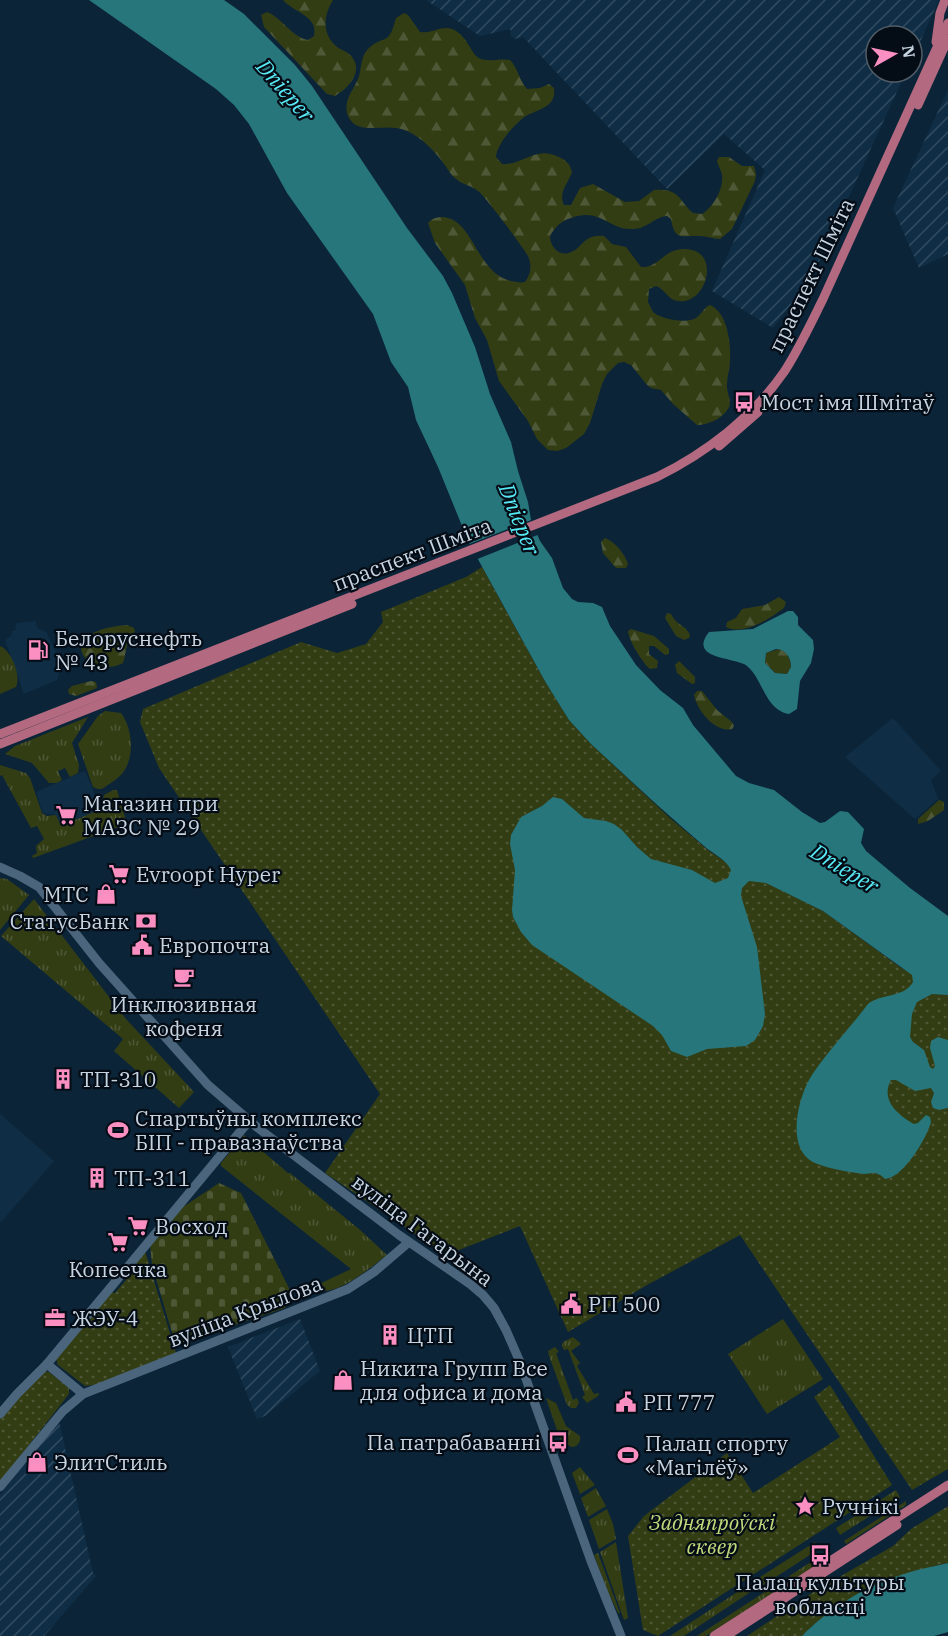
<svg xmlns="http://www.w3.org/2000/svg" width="948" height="1636" font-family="'IBM Plex Serif',serif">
<defs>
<pattern id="industrial-furrows" width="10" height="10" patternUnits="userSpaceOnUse" patternTransform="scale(1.5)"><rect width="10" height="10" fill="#0f2e46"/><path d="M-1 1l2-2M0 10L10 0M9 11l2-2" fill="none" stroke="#304b60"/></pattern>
<pattern id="grass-tufts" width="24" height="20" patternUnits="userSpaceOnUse" patternTransform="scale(1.5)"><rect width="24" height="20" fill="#333d14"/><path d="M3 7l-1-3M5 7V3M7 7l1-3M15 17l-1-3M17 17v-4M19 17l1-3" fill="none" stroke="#4f5836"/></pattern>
<pattern id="forest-firs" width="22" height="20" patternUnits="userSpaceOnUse" patternTransform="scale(1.5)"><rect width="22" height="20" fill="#333d14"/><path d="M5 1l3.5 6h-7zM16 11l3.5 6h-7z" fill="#4f5836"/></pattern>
<pattern id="cemetery-stones" width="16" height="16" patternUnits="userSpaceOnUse" patternTransform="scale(1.5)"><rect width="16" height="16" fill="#333d14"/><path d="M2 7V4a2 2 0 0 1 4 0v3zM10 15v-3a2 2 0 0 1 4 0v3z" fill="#4f5836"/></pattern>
<pattern id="park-dots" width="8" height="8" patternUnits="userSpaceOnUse" patternTransform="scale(1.5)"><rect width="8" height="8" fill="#333d14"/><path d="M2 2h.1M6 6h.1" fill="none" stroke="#4f5836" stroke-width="1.8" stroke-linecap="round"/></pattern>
</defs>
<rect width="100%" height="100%" fill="#0b2437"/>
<g fill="#0f2e46">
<polygon points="36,621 37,628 46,632 62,665 57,680 24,694 5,640 11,636 12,631 15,631 16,623"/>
<polygon points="893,718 941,771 931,780 938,799 915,819 845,757"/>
<polygon points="85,771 101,809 61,826 56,815 43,813 36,792"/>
<polygon points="0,1114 54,1161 1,1222 0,1221"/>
</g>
<g fill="url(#industrial-furrows)">
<polygon points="426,0 939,0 912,60 912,36 876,36 876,72 906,72 813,275 773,328 712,291 765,170 724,134 667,189 523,37 515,39 511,36 510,29 480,36"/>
<polygon points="948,90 948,254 919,268 893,208"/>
<polygon points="300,1319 320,1371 265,1416 257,1419 228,1347"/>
<polygon points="59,1421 93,1573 96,1576 44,1636 0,1636 0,1495"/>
</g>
<g fill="url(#grass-tufts)">
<path d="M0 646C12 651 21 676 16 687L0 694Z"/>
<path d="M105 711 121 713C132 727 135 755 124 771 120 778 109 784 102 789H98L93 787 78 744 98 716Z"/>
<polygon points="88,717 72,743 79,765 78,773 70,777 65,768 58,771 62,780 57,783 49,783 32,763 5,754 15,746"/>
<polygon points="0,765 26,773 30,778 42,813 47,816 56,815 61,826 101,809 104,795 113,790 117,790 126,821 121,823 121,826 33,858 32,856 37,853 36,846 44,839 37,826 31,828 2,775 0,776"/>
<polygon points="0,878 7,879 29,895 0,930"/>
<polygon points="34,899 126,1019 194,1092 179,1108 114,1051 123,1039 1,936"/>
<path d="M244 1135 288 1173H290L359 1229 387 1255C372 1266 331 1303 313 1287L351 1269 221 1166V1163Z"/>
<polygon points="783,1319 823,1379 767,1414 728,1354"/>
<polygon points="573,1337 581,1344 571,1351 580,1363 577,1366 594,1394 599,1393 598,1396 587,1403 582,1397 585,1395 568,1349 564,1350 562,1346 563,1342"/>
<polygon points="555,1347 559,1352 556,1353 573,1400 577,1398 579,1403 576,1408 571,1408 567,1405 549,1356 548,1351"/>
<path d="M546 1398 556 1403 566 1426 580 1436C581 1442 578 1447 571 1447L560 1439Z"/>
<polygon points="580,1467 595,1485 580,1494 572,1473"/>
<polygon points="596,1488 606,1506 588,1517 581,1498"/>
<polygon points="896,1490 900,1497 840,1535 836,1528"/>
<polygon points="906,1501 906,1505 846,1544 844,1541"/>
<polygon points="607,1509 613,1524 616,1539 599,1549 589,1520"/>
<polygon points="616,1542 628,1618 624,1620 600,1552"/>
<polygon points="815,1542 819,1549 762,1586 757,1579"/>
<polygon points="598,1553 620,1613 618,1613 607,1590 594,1555"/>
<polygon points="823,1554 826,1559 706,1636 697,1636"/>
<polygon points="751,1583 755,1589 684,1636 670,1636"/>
</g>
<g fill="url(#forest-firs)">
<path d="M283 0H333C323 16 322 34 337 47 341 50 346 51 349 54 366 69 349 88 335 96L327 94 264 27 261 15 267 12C282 18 292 37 308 40L314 36C319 16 293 12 283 0Z"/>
<path d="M404 13 408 15 420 32C431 34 442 25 452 29 468 35 471 56 481 59 490 62 500 58 510 60 518 68 519 80 527 89L540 88 549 84 554 88C557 109 536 109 523 118 513 126 497 144 496 157L502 164C524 165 535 145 559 157 566 160 570 164 572 172 568 184 558 192 564 205H571L580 188 593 184 625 202 639 201 654 190C680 188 678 200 693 213L702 214C713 207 724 189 722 175 721 170 718 165 717 161L719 157H729L742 166H754L756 174 755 181 732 229 720 239C713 239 707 236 700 236 682 235 675 242 671 219L667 216C654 217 647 229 633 229 609 231 601 207 571 218 561 221 555 227 550 236 550 246 558 256 569 253 583 249 582 234 604 236L612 244 626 247 641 267C660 269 665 244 692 250 720 257 705 305 678 301 668 300 665 289 656 286L649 289 648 302 653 312C661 319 686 324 696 318 702 314 703 308 710 305 728 313 731 344 730 361 730 369 727 376 727 384 726 392 732 400 729 407 724 418 708 425 697 425L673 404 661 390 651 388 647 385 631 365 624 362 618 363 607 374 602 384 590 423 584 434 566 448 557 451 548 450 537 439 528 421 499 381 487 340 475 318 465 285 435 243 428 223C432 219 434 218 440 217 474 216 475 273 511 281 517 282 520 283 525 282 531 274 532 265 528 256 523 247 485 196 478 191 471 185 462 185 455 178 450 174 448 169 444 164 434 150 422 138 407 131 386 121 355 139 347 113 344 99 353 91 358 79 362 69 360 57 368 49 385 33 388 48 396 18Z"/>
<path d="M605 538C615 542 625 554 628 564L626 568H616L603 553 601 542Z"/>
<path d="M779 597 786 602 784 608C769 619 744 636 726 627L727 622 736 618 742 609 765 605Z"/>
<path d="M667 613 671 614C677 626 686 625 690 635L689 638 684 640 676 636 665 618Z"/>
<path d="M127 625 134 628 135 632C125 642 127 651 123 663 98 677 65 651 90 635 100 628 116 626 127 625Z"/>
<path d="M631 629 654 636 669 649V654L665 655 654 646H649V654L658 661 657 668 650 669C643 664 628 639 628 631Z"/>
<path d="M779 649C788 651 790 659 791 667L787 674 775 673 765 663 766 653Z"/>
<polygon points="679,661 695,677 695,683 692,684 677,673 675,665"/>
<polygon points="91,681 96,682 97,688 76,696 69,694 68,690 72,686"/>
<path d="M697 691H702L717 710 732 722 734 726 732 729C715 733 697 710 694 695Z"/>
<polygon points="939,800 944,802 944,810 928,821 918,824 918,819"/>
</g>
<polygon fill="url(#cemetery-stones)" points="219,1183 241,1193 292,1294 285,1308 179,1344 175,1343 152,1265 150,1244 183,1207"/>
<g fill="url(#park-dots)">
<polygon points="482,567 546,683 569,720 591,744 670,818 708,850 727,863 823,911 900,967 948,995 948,1469 912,1490 740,1235 647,1285 568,1332 520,1226 446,1255 325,1173 380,1094 159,768 140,722 143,709 301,642 337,653 366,644 383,622 381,612 466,577"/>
<polygon points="145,1251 176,1353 95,1385 85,1386 58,1365 56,1359 111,1292 115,1293 136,1268 134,1265"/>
<polygon points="44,1371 49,1372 69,1388 69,1394 0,1482 0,1419 37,1373"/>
<polygon points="830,1385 892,1485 658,1636 643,1630 628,1536 644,1516 727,1453 753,1493 840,1437 814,1397"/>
<path d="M948 1506V1563C893 1575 843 1595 802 1636H747L815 1591 893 1546 911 1529Z"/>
</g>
<g fill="#27767c" fill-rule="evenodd">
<path d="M89 0H224L244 14 295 65 312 86 407 228 443 276 452 293 475 347 490 394 511 442 518 471 528 502 531 520 540 541 552 558 563 588 572 599 578 602 593 603 602 607 610 626 636 665 660 690 683 708 693 725 736 776 749 783 774 790 802 812 820 823 825 822 840 811 848 812 864 829 861 843 866 851 910 888 948 916V995L932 994 917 1002 912 1014 910 1037 913 1042 924 1050 930 1067 933 1069 935 1066 930 1048 931 1041 938 1037 948 1040V1108L939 1110 933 1108 931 1102 934 1093 931 1088 915 1091 896 1080H891C880 1100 898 1115 914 1124L918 1123 926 1115 930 1117 931 1122C927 1138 903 1178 885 1179 883 1177 881 1175 878 1174 874 1172 868 1174 864 1174 849 1172 829 1169 815 1163 786 1150 797 1102 809 1080 823 1056 851 1027 868 1004 882 993 904 998 913 982L912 975 823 911 766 883 749 881 742 888 741 896 757 947 765 1014 763 1026 755 1040 746 1046 707 1049 687 1057 671 1051 662 1035 653 1026 532 945 521 932 513 917 512 910 515 870 510 844 511 835 521 817 542 806 553 797 562 799 584 818 606 821 614 824 622 830 637 847 651 859 692 870 715 883 728 878 731 870C726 859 713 854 704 846 665 813 628 778 591 744L569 720 546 683 469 543 438 467 416 420 408 387 391 362 373 314 287 193 249 124 234 105 216 89Z"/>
<path d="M788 611H793L798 617V625L813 640 814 649 811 663 800 681 797 709 789 714C765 710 763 679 747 666 736 657 687 660 709 632L753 629ZM776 649C786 649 791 658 791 667L787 674 775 673 765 663 766 653Z"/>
<path d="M948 1563V1632L934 1636H802C826 1611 865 1586 898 1576 914 1570 931 1567 948 1563Z"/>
</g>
<polygon fill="#0b2437" points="534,519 540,534 475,560 467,545"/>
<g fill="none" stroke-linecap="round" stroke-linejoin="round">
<g stroke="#4b657c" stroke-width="9">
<polyline points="0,867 20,876 39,887 99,963 208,1085 258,1128 399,1235 470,1284 483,1295 494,1308 506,1330 520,1362 591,1561 621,1636"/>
<polyline points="47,1364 83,1394"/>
<polyline points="0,1414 17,1394 47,1364 249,1121"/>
<polyline points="0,1487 63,1411 83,1394 348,1289 374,1272 409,1242"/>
</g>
<g stroke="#b36a81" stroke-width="9">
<polyline points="936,42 940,13 945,0"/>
<polyline points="918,105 948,39"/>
<polyline points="719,446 758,412"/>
<path d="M0 734 657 477C706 453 753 417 784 372 799 349 811 323 823 299L948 23"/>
<polyline points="0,744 352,604"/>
<polyline points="714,1636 948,1485"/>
<polyline points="726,1636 897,1525"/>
</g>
</g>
<defs>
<g id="bus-bare" transform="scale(1.62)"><path d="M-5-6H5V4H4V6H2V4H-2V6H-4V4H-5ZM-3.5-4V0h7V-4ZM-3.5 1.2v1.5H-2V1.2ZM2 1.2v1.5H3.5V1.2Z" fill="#fc8fc1" stroke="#040c15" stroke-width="2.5" paint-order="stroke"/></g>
<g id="fuel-bare" transform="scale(1.62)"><path d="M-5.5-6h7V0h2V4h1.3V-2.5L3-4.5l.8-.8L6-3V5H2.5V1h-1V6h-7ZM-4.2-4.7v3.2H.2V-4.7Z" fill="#fc8fc1" stroke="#040c15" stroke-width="2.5" paint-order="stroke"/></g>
<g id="supermarket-bare" transform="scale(1.62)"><path d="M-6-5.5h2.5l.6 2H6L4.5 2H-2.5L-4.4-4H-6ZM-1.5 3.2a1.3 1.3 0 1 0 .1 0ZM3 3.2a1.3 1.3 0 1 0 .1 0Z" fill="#fc8fc1" stroke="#040c15" stroke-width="2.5" paint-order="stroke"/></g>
<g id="shop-bare" transform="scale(1.62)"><path d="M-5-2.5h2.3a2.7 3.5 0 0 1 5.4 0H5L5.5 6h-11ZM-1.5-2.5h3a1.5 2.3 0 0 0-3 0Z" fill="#fc8fc1" stroke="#040c15" stroke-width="2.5" paint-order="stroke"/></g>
<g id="bank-bare" transform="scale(1.62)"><path d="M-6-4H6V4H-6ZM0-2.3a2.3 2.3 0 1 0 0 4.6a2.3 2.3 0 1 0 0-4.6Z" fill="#fc8fc1" stroke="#040c15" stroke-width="2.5" paint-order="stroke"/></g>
<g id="civic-bare" transform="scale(1.62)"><path d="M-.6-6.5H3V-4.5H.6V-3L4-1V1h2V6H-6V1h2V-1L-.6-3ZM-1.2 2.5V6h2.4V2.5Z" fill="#fc8fc1" stroke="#040c15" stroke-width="2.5" paint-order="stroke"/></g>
<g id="cafe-bare" transform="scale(1.62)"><path d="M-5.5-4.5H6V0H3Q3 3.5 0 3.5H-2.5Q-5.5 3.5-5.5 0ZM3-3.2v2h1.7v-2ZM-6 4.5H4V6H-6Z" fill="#fc8fc1" stroke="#040c15" stroke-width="2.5" paint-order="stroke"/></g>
<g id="building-bare" transform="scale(1.62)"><path d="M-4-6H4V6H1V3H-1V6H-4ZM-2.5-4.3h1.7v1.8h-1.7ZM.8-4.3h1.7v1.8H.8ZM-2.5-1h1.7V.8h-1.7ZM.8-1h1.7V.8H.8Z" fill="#fc8fc1" stroke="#040c15" stroke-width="2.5" paint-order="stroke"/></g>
<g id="stadium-bare" transform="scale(1.62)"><path d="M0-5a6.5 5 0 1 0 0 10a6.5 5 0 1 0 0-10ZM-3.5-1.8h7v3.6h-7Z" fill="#fc8fc1" stroke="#040c15" stroke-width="2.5" paint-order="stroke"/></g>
<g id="office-bare" transform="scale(1.62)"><path d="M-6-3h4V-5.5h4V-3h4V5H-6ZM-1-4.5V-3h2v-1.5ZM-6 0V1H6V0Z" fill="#fc8fc1" stroke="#040c15" stroke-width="2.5" paint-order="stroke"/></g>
<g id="sight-bare" transform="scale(1.62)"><path d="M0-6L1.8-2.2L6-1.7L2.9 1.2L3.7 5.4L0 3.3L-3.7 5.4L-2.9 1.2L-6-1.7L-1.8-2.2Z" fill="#fc8fc1" stroke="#040c15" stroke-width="2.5" paint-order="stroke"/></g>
</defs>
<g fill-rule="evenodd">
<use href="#bus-bare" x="744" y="402"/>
<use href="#fuel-bare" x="38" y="650"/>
<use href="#supermarket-bare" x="66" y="815"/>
<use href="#supermarket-bare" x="119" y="874"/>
<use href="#shop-bare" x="106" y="894"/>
<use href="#bank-bare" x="146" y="921"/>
<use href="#civic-bare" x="142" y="945"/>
<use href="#cafe-bare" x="184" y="977"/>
<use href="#building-bare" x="63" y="1079"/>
<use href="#stadium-bare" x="118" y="1130"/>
<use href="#building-bare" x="97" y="1178"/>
<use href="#supermarket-bare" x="138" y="1226"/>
<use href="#supermarket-bare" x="118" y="1242"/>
<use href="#civic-bare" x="571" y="1304"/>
<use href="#office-bare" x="55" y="1318"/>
<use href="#building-bare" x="390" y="1335"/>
<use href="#shop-bare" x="343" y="1380"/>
<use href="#civic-bare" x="626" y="1402"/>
<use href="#bus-bare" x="558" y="1442"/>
<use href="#stadium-bare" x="628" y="1455"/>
<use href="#shop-bare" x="37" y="1462"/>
<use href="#sight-bare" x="805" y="1506"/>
<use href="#bus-bare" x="820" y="1555"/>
</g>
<g text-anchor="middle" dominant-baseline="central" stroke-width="4.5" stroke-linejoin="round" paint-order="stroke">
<g font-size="21" fill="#c6d4e1" stroke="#040c15">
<text transform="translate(811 275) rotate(-64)">праспект Шміта</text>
<text transform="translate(412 554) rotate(-21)">праспект Шміта</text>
<text transform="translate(423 1230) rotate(37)">вуліца Гагарына</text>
<text transform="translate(245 1311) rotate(-21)">вуліца Крылова</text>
</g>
<g font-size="21" fill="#c6d4e1" stroke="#040c15" text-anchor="start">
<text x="761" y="402">Мост імя Шмітаў</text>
<text x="55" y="638">Белоруснефть<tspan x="55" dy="24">№ 43</tspan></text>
<text x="83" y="803">Магазин при<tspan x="83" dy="24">МАЗС № 29</tspan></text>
<text x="136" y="874">Evroopt Hyper</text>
<text x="89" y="894" text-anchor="end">МТС</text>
<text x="129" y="921" text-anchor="end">СтатусБанк</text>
<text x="159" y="945">Европочта</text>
<text x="184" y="1004" text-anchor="middle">Инклюзивная<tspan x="184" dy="24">кофеня</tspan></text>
<text x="80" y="1079">ТП-310</text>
<text x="135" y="1118">Спартыўны комплекс<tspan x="135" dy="24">БІП - правазнаўства</tspan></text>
<text x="114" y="1178">ТП-311</text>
<text x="155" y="1226">Восход</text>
<text x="118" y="1269" text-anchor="middle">Копеечка</text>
<text x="588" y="1304">РП 500</text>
<text x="72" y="1318">ЖЭУ-4</text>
<text x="407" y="1335">ЦТП</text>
<text x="360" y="1368">Никита Групп Все<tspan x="360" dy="24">для офиса и дома</tspan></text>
<text x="643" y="1402">РП 777</text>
<text x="541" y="1442" text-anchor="end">Па патрабаванні</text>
<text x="645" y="1443">Палац спорту<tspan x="645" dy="24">«Магілёў»</tspan></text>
<text x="54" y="1462">ЭлитСтиль</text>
<text x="822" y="1506">Ручнікі</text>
<text x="820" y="1582" text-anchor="middle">Палац культуры<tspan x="820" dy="24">вобласці</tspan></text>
</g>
<g font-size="21" font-style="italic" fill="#c0da7c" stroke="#040c15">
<text x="712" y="1522">Задняпроўскі<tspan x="712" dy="24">сквер</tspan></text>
</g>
<g font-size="22" font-style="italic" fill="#56eaf5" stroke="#040c15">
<text transform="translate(286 90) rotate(49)">Dnieper</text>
<text transform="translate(520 519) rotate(68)">Dnieper</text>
<text transform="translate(845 868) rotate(31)">Dnieper</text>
</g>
</g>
<g transform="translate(894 54) rotate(81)"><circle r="28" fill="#040c15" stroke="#525c67" stroke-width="1.5"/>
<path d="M0-4.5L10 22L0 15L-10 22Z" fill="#fc8fc1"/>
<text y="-9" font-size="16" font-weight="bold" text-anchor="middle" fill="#c6d4e1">N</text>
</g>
</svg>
